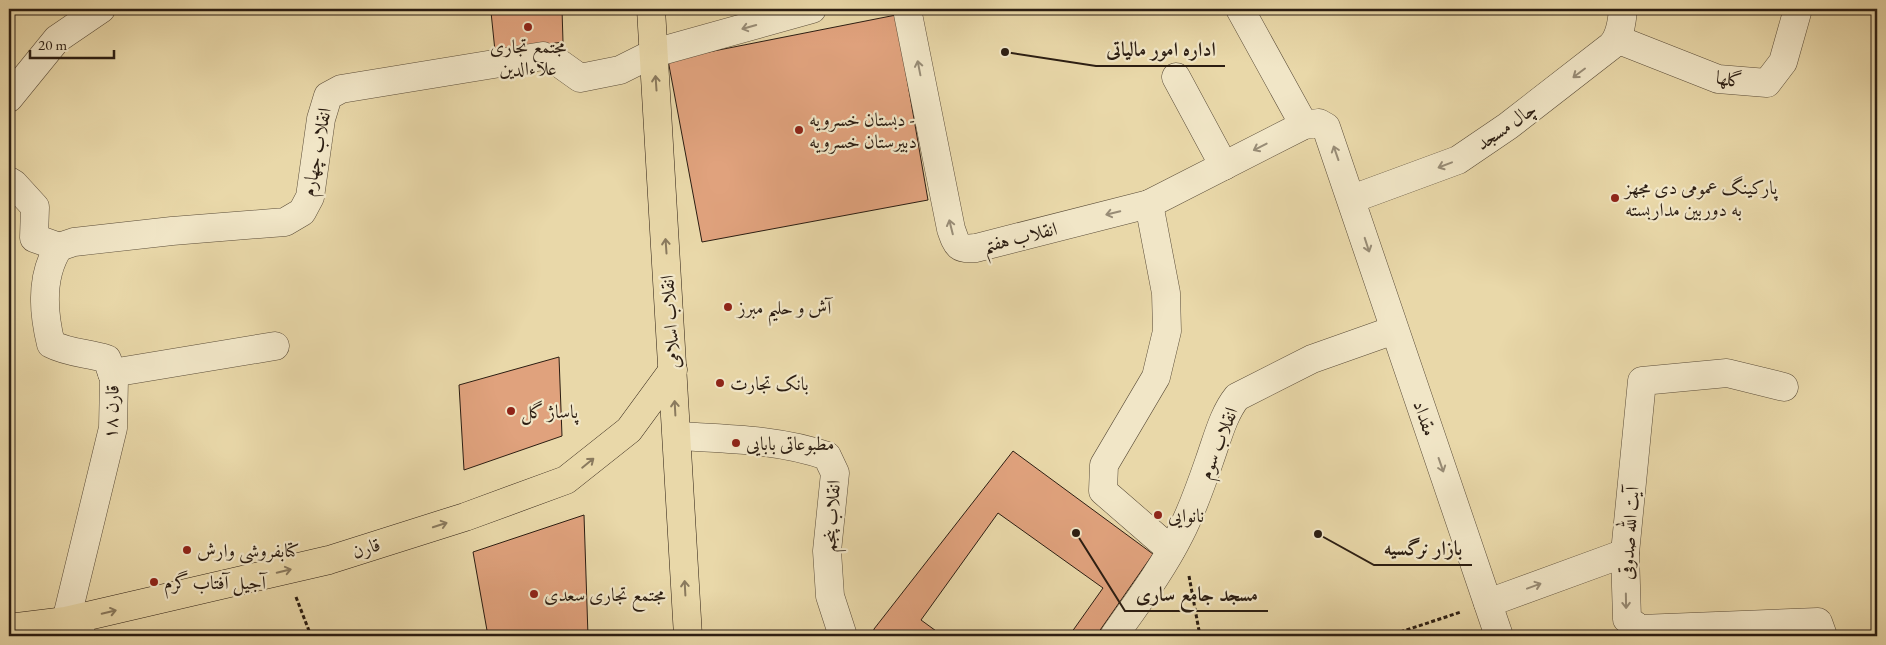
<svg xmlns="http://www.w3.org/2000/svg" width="1886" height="645" font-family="'EB Garamond',Amiri,serif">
<rect width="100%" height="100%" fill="#e9d8a9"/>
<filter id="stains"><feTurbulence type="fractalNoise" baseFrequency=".004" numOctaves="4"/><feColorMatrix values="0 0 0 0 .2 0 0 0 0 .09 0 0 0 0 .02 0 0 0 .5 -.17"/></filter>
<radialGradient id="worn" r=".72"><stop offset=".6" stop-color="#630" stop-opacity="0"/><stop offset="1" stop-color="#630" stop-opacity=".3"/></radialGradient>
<g fill="#e0a27d" stroke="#2b1d12">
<polygon points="522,9 562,9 563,42 495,51 491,12"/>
<polygon points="896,15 928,200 702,242 668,60"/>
<polygon points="559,357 562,436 464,470 459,385"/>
<polygon points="1013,451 1153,554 1096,636 1069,636 1103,588 998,513 921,620 943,636 873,636 874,629"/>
<polygon points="584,515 588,636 488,636 473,552"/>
</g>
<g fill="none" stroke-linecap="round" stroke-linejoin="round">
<g stroke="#5a4c38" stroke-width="29">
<g id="minor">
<path d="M907 9 951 229C957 246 958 250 976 248L1149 204 1304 125 1319 123 1326 127 1499 636"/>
<polyline points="1240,9 1304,125"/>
<polyline points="1616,42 1624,42 1718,79 1767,83 1783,62 1798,9"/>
<polyline points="1176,77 1224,166"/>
<polyline points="9,98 57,39 101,9"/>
<polyline points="9,181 14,184 35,207 34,238 59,247"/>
<path d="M1352 199 1458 160 1508 126 1611 46C1620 37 1622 22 1623 9"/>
<polyline points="1149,204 1166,293 1167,331 1156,377 1104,465 1103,491 1171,550"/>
<polyline points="59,247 74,242 172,231 285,222 302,212 310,197 321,119 328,96 341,89 543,56 559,63 580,78 620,70 654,53 812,9"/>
<path d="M59 247C40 276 43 312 51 344 68 353 88 353 107 359L114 379 113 428 66 621 82 636"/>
<polyline points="112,373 275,346"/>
<polyline points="1784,387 1727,373 1642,381 1625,553 1627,619 1640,629 1818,622 1823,636"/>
<path d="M677 436C727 439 779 439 827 456L835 473 827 551 830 596 843 636"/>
<polyline points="1488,603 1625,553"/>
<path d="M1114 636C1137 603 1162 570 1180 534 1193 509 1202 482 1211 456 1218 436 1224 413 1237 397L1312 359 1394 330"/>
</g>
</g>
<g stroke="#2b1d12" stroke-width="29">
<g id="major">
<polyline points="651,9 688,636"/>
<polyline points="9,628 66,621 329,560 465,517 566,480 629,430 673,370"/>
</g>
</g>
<g stroke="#2b1d12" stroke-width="3" stroke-dasharray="4 2.5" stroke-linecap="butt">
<polyline points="1189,576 1200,636"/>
<polyline points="296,597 311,636"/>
<polyline points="1388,636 1461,612"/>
</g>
<use href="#minor" stroke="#f1e6c7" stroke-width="28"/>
<use href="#major" stroke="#e9d8a9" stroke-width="28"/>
</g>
<defs><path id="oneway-shaft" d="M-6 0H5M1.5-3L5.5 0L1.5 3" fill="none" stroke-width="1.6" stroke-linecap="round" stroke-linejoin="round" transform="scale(1.25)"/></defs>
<g stroke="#988c76">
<use href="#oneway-shaft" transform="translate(749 27) rotate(164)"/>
<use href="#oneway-shaft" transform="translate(919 68) rotate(-101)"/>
<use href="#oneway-shaft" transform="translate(1579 73) rotate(143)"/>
<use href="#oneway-shaft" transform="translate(1260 147) rotate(153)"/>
<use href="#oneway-shaft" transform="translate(1336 153) rotate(-109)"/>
<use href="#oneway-shaft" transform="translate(1445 165) rotate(159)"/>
<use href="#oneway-shaft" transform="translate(1113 213) rotate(166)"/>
<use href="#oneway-shaft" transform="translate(951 227) rotate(-104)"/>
<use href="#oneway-shaft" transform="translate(1367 245) rotate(72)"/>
<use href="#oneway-shaft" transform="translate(1441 465) rotate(71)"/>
<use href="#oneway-shaft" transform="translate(1534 586) rotate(-20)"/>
<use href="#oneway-shaft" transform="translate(1626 601) rotate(89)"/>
</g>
<g stroke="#8a7a5e">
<use href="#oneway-shaft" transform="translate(656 83) rotate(-94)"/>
<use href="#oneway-shaft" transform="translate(666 246) rotate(-94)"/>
<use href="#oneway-shaft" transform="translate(675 408) rotate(-93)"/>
<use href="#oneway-shaft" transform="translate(588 463) rotate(-39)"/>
<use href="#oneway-shaft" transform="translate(440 525) rotate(-18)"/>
<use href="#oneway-shaft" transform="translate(284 571) rotate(-14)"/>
<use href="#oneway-shaft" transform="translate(685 588) rotate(-93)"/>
<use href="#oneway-shaft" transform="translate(109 612) rotate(-13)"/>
</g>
<g fill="#8f2418" stroke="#f1e6c7" stroke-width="2">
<circle cx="528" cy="27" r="5"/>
<circle cx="799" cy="130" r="5"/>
<circle cx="1615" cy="198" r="5"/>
<circle cx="728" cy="307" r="5"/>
<circle cx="720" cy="383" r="5"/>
<circle cx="511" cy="411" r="5"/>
<circle cx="736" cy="443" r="5"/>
<circle cx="1158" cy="515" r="5"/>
<circle cx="187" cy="550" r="5"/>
<circle cx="154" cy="582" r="5"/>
<circle cx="534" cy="594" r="5"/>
</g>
<g text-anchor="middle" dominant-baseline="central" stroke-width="4.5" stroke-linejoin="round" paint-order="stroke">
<g font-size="19" fill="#2b1d12" stroke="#f1e6c7" text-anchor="start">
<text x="528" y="46" text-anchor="middle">مجتمع تجاری<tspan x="528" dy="22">علاءالدین</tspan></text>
<text x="809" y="119">دبستان خسرویه -<tspan x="809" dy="22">دبیرستان خسرویه</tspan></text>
<text x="1625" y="187">پارکینگ عمومی دی مجهز<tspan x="1625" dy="22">به دوربین مداربسته</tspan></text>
<text x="738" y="307">آش و حلیم مبرز</text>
<text x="730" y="383">بانک تجارت</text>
<text x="521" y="411">پاساژ گل</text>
<text x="746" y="443">مطبوعاتی بابایی</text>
<text x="1168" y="515">نانوایی</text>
<text x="197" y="550">کتابفروشی وارش</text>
<text x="164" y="582">آجیل آفتاب گرم</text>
<text x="544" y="594">مجتمع تجاری سعدی</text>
</g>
<g font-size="19" fill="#2b1d12" stroke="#f1e6c7">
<text transform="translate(1729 79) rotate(9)">گلها</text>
<text transform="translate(1506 126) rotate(-35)">چال مسجد</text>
<text transform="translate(316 152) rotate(-79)">انقلاب چهارم</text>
<text transform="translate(1020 237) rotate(-14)">انقلاب هفتم</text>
<text transform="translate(670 322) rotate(-94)">انقلاب اسلامی</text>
<text transform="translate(111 412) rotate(-87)">قارن ۱۸</text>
<text transform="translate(1425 418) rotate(71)">مقداد</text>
<text transform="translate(1218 443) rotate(-68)">انقلاب سوم</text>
<text transform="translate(831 516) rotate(-86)">انقلاب پنجم</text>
<text transform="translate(1629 533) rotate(-86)">آیت الله صدوقی</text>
<text transform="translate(366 548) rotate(-18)">قارن</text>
</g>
</g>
<path fill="none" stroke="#2b1d12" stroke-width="2" d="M1005 52L1096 66H1225M1318 534L1374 565H1472M1076 533L1125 611H1268"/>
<g fill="#2b1d12" stroke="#f1e6c7" stroke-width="2">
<circle cx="1005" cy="52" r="5"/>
<circle cx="1318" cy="534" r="5"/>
<circle cx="1076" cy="533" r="5"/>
</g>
<g font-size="20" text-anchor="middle" font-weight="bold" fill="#2b1d12" stroke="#f1e6c7" stroke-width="4.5" stroke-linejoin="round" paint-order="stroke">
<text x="1161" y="56">اداره امور مالیاتی</text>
<text x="1423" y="555">بازار نرگسیه</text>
<text x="1197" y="601">مسجد جامع ساری</text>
</g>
<rect width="1886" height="645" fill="none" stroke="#e9d8a9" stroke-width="30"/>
<rect x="10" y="10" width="1866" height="625" fill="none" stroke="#2b1d12" stroke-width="2.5"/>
<rect x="15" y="15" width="1856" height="615" fill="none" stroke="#2b1d12"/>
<path d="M30 50v8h84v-8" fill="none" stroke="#2b1d12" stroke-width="2.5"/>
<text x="38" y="50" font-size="15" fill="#2b1d12" stroke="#f1e6c7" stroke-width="4" paint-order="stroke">20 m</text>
<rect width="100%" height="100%" filter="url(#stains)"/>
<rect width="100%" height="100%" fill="url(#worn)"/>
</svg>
